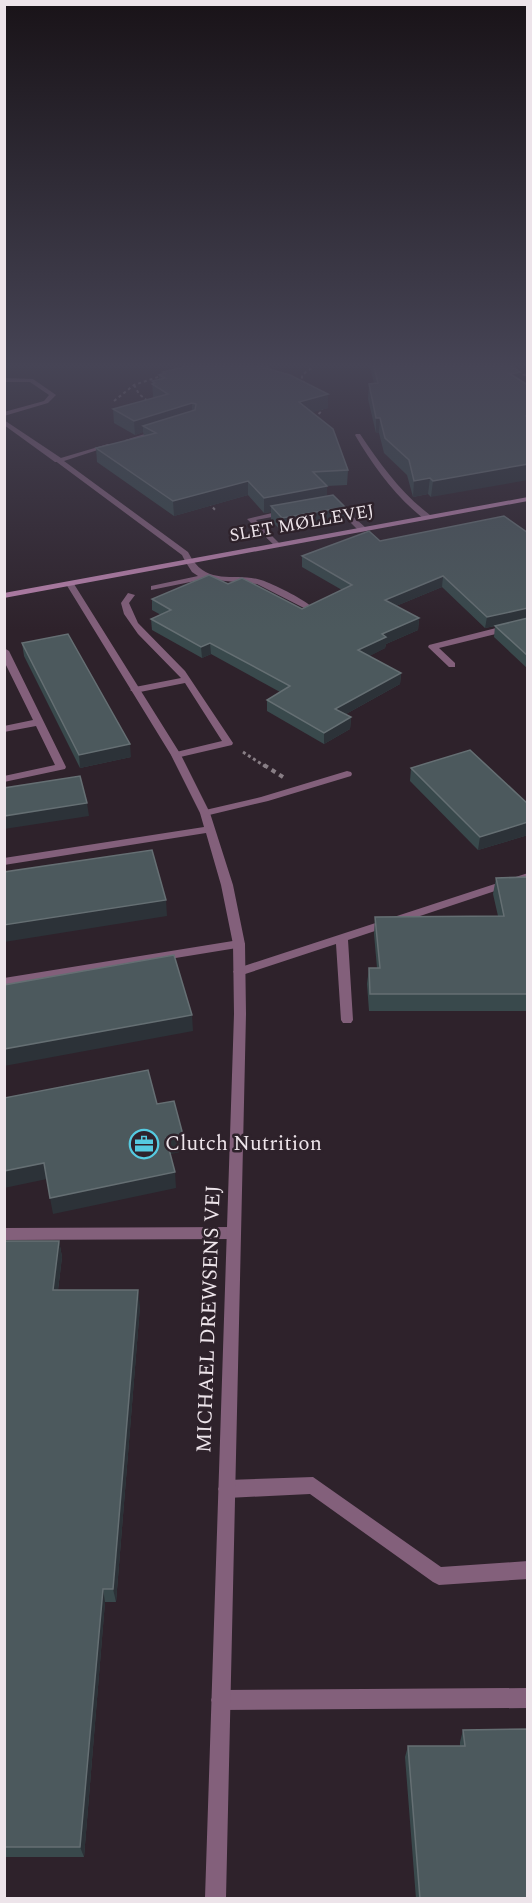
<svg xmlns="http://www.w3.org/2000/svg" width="532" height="1903" font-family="Spectral,serif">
<rect width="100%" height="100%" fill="#2e222b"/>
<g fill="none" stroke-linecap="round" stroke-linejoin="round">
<g stroke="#887e85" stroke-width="2" stroke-dasharray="3 3" stroke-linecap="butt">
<polyline points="261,369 274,363"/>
<polyline points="305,383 302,381 302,375 313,367 312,363"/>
<polyline points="134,385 139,394 149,402"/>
<polyline points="114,401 134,385 161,376"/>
<polyline points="314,418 322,411 321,405"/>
<polyline points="209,503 216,511"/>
</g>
<polyline stroke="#887e85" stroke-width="3" stroke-dasharray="3 3" stroke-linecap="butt" points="243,752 266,767"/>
<polyline stroke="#887e85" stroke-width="4" stroke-dasharray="4.5 4.5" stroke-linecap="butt" points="264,765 283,777"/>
<g fill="#83607b" fill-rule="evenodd">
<polygon points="528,373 528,377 522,375 523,374"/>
<polygon points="4,378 33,379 56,395 48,403 4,416 4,412 44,401 49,395 30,382 4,382"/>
<polygon points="4,420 61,458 61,462 55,462 4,425"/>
<polygon points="158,430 161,432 160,433 128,442 125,440"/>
<path d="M356 434H360C381 465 400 492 430 515V519H424C394 495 374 467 355 435Z"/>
<polygon points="335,501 365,527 365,531 359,531 334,506 328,504"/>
<polygon points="285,510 288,510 288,514 256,520 279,543 280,545 276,547 247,519"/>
<path d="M186 559H192C210 586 235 572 261 580 274 584 301 598 311 606L304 608 257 584 205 579 151 590V586L198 576 192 572 185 561Z"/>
<polygon points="128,593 135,595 129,603 138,623 185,671 233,743 232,745 176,758 171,755 172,753 222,741 185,683 135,693 130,690 135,687 181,678 138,634 124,614 121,603"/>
<polygon points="528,620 528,626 439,648 455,663 455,667 449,667 428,647 429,645"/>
<polygon points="4,648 9,651 66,767 65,769 4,782 4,776 55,765 36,726 4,732 4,726 33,720 4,661"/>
<polygon points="347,771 351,772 352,774 351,776 268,801 205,816 200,813 201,811 261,797"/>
<polygon points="528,873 528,880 348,940 353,1020 351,1023 343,1023 341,1020 336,944 239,976 233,972 235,969"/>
<polygon points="239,940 243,941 245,944 243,947 4,986 4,978"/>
<polygon points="234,1227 239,1229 241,1233 239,1237 234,1239 4,1240 4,1228"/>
<polygon points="313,1477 441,1567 528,1561 528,1579 439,1585 433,1582 310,1494 227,1498 221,1495 218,1489 221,1483 227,1480"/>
<polygon points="528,1688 528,1708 221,1710 214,1707 211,1700 214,1693 221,1690"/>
</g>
<g fill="#83607b" fill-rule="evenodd">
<polygon points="108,444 113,445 64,461 188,552 193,561 192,563 186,563 182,555 54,460"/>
<polygon points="70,581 74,584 181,755 210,813 233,885 245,944 246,1014 226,1898 205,1898 234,1014 233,944 221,885 206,833 4,865 4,858 204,827 200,813 171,755 66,584"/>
</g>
<polygon fill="#b881ab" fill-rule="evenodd" points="528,497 528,501 4,598 4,593"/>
</g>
<g fill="#39494c">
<polygon points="369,363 507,363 520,372 520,380 431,497 428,494 413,497 407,475 384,453 379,433 376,433 368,399 369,384 374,383"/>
<polygon points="163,372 328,394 328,408 312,412 348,470 347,485 327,486 327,496 345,520 282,532 271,520 271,512 264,513 248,495 174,516 97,462 96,448 144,436 143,432 135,435 114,423 113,409 154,398 153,397 152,381 159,379 159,375 163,374"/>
<polygon points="528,533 528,669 494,637 495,626 485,628 442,587 396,606 419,618 418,630 386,644 385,648 369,656 401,673 400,684 346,714 351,717 350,729 324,744 267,711 267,700 280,692 211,654 202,658 152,630 151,619 161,615 152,610 152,599 228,584 302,609 342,590 302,567 302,556 380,541"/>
<polygon points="22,643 131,757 80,768 24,656"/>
<polygon points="411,768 528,804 528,835 478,850 410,781"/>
<polygon points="528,877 528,1011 369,1011 367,984 369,968 377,968 374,934 375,917 498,916 493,894 496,878"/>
<polygon points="4,1241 59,1241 62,1257 58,1290 140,1306 116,1602 105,1602 84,1857 4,1857"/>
<polygon points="463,1730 528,1899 416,1899 405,1757 408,1746 460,1746 460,1742"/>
</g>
<g fill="#2c3238">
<polygon points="520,372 519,387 510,374"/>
<polygon points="328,394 328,408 299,416 299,402"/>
<polygon points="192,403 192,417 143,426 143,432 135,435 134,421"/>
<polygon points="376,418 380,418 379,433 376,433"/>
<polygon points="528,464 528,480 431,497 433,481"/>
<polygon points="430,478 428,494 413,497 414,481"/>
<polygon points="248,481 248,495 174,516 173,501"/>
<polygon points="327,486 327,500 271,506 271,512 264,513 264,498"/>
<polygon points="345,507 345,520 282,532 282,518"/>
<polygon points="443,576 442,587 384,611 385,600"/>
<polygon points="528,608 528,619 485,628 487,617"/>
<polygon points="419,618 418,630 386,644 385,648 358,662 358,650 382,634"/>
<polygon points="210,643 211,654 202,658 201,647"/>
<polygon points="401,673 400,684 335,720 335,709"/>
<polygon points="351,717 350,729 324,744 324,733"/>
<polygon points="130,744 131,757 80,768 79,755"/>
<polygon points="87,803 89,816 4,829 4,816"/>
<polygon points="528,822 528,835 478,850 480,837"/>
<polygon points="166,900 167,916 4,942 4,925"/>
<polygon points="192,1015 193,1031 4,1066 4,1049"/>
<polygon points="183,1135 184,1151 167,1155 166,1138"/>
<polygon points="44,1163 47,1179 4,1188 4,1171"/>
<polygon points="175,1172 176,1188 53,1214 50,1198"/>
<polygon points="59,1241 62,1257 56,1306 53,1290"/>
<polygon points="138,1290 140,1306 116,1602 113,1589"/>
<polygon points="103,1589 105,1602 84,1857 80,1847"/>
</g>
<g fill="#4c595d" stroke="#656f73" stroke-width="1.5">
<polygon points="201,363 248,363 290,375 328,394 299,402 333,429 348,470 313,472 327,486 264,498 248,481 173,501 96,448 156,433 143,426 195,410 196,404 192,403 134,421 113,409 168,394 152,384 155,383 152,381 165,378 159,375 165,373 163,372"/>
<polygon points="373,363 507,363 520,372 510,374 528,385 528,413 526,416 528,418 528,464 433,481 430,478 414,481 409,460 385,438 380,418 376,418 369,384 378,383"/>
<polygon points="333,495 345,507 282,518 271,506"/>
<polygon points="504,516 528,533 528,608 487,617 443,576 385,600 419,618 382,634 386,637 358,650 401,673 335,709 351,717 324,733 267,700 290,686 210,643 201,647 151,619 171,610 152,599 209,575 228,584 242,578 302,609 352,585 302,556 369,531 380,541"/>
<polygon points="528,618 528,656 495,626"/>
<polygon points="68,634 130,744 79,755 22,643"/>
<polygon points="470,750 528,804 528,822 480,837 411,768"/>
<polygon points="80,776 87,803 4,816 4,788"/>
<polygon points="152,850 166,900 4,925 4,872"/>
<polygon points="528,877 528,994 370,994 369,968 380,968 375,917 504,916 496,878"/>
<polygon points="174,955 192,1015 4,1049 4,985"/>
<polygon points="148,1070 157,1104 174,1101 183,1135 166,1138 175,1172 50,1198 44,1163 4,1171 4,1098"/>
<polygon points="4,1241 59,1241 53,1290 138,1290 113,1589 103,1589 80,1847 4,1847"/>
<polygon points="528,1729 528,1899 420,1899 408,1746 465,1746 463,1730"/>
</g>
<linearGradient id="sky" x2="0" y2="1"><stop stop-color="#191318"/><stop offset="0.58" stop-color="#464455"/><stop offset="1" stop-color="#464455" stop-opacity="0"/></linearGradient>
<rect width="532" height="630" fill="url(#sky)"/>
<defs>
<g id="office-ring" transform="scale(1.5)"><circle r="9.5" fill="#2e222b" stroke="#55cae0" stroke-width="1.5"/><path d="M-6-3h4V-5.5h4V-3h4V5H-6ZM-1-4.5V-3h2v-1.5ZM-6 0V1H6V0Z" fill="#55cae0"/></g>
</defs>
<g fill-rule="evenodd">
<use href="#office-ring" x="144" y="1144"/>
</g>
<g text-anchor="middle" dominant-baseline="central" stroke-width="5" stroke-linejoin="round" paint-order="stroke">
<g font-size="18" fill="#ede4ea" stroke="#2e222b">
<text transform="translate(302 523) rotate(-10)">SLET MØLLEVEJ</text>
</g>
<g font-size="21" fill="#ede4ea" stroke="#2e222b" text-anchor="start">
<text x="165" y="1144">Clutch Nutrition</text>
</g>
<g font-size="21" fill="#ede4ea" stroke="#2e222b">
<text transform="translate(209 1319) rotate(-88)">MICHAEL DREWSENS VEJ</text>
</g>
</g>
<rect width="532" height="1903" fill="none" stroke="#ede4ea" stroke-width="12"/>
</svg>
